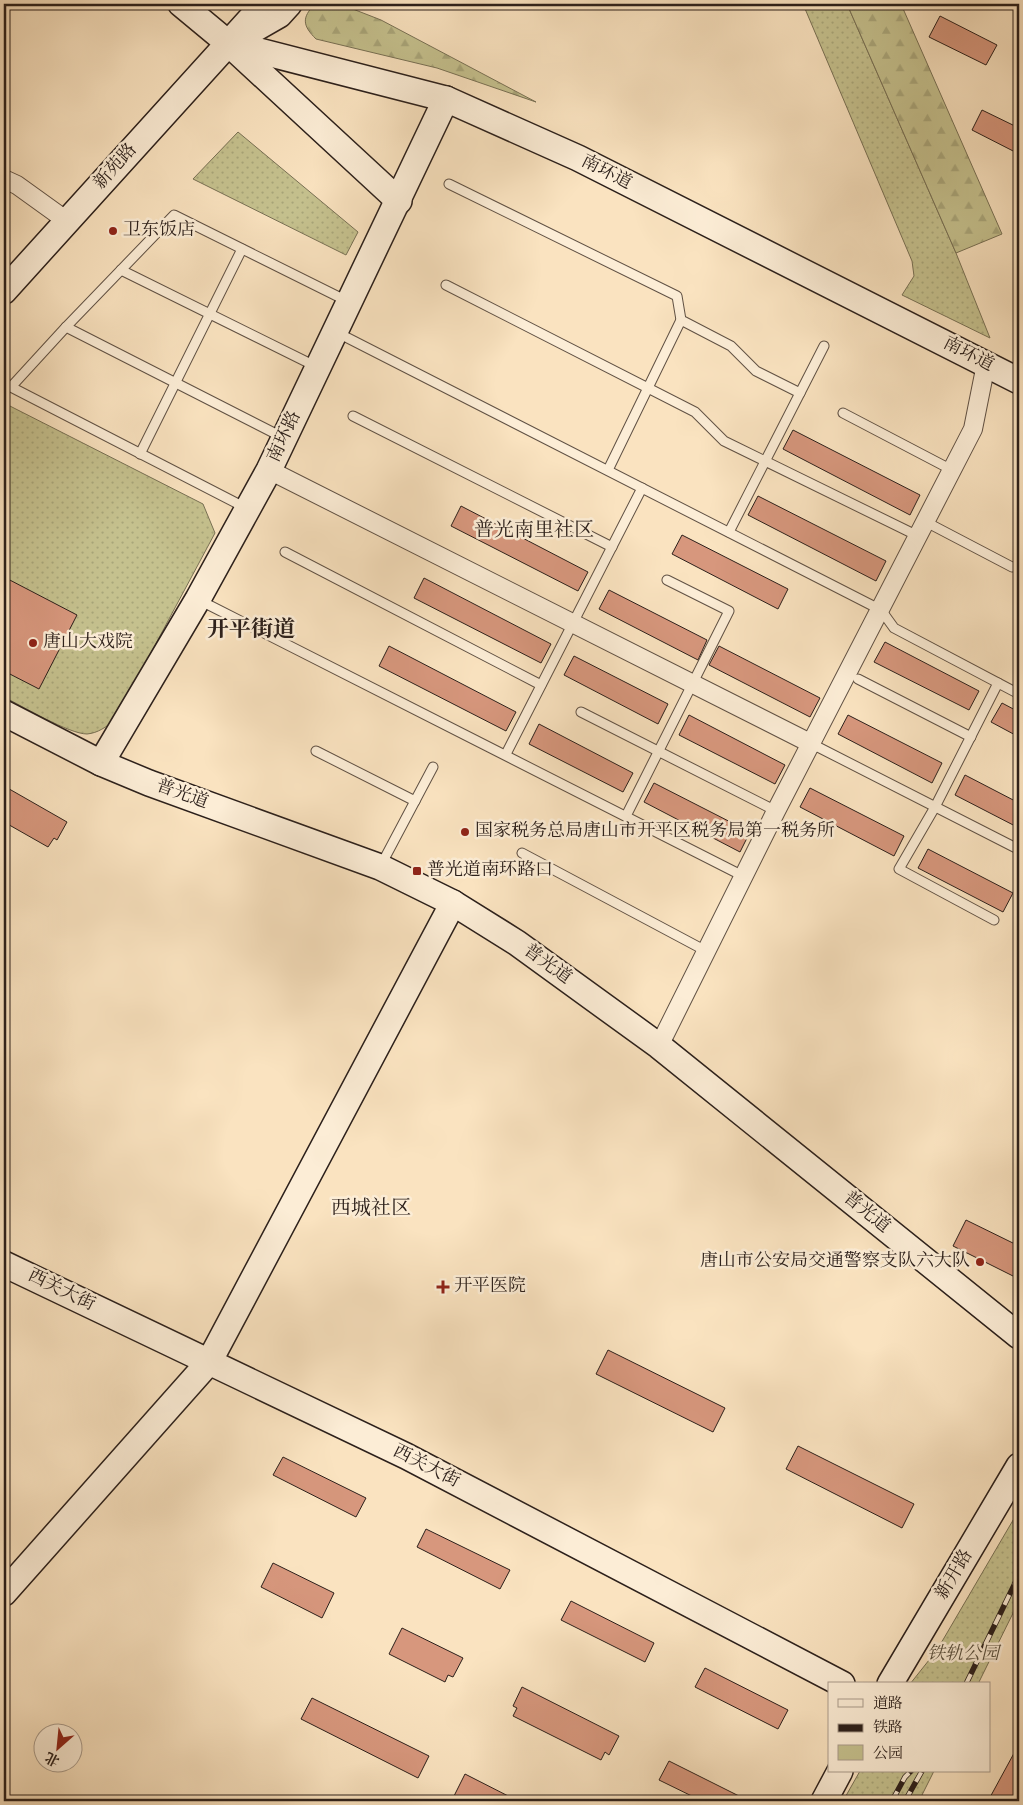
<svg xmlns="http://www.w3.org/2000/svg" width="1023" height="1805" font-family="'Sorts Mill Goudy','Noto Serif SC',serif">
<defs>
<pattern id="green-dots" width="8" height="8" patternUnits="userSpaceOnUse" patternTransform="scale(1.25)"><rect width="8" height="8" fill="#c5c18e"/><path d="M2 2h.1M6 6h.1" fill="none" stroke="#a9a67a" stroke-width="1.8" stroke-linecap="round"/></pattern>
<pattern id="forest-firs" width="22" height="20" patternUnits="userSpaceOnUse" patternTransform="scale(1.25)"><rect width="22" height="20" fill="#c5c18e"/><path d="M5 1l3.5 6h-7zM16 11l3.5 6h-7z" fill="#a9a67a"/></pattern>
</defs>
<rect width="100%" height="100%" fill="#fae3c0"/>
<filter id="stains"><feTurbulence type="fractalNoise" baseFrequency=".004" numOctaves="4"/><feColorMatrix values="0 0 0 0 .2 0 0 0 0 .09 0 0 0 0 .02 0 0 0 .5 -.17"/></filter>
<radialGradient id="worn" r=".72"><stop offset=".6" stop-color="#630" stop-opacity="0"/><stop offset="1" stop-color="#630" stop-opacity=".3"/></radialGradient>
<g fill="url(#green-dots)" stroke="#787054">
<polygon points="803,4 847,4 956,253 990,338 902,295 914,276 912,261"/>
<polygon points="238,132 358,232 346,255 193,179"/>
<path d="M4 403 203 504 215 533 115 720C106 727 98 733 87 734 69 734 22 706 4 697Z"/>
<polygon points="1019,1510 1019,1601 978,1684 910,1684 937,1650"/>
<polygon points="860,1771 934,1771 919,1801 843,1801"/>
</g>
<g fill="url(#forest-firs)" stroke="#787054">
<path d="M315 4H340L381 20 536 102 437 68 316 39C303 26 301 18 315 4Z"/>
<polygon points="847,4 901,4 1002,234 956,253"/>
</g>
<g fill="#d7977d" stroke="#2c201b">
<polygon points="940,16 997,45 986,65 929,37"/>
<polygon points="982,110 1019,128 1019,154 972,130"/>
<polygon points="793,430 920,495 910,515 783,449"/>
<polygon points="758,496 886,561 876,581 748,515"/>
<polygon points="461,506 588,572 578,591 451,526"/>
<polygon points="682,535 788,589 778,609 672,554"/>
<polygon points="4,577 77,615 39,689 4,671"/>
<polygon points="424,578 551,644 541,663 414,598"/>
<polygon points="609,590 707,640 698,660 599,609"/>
<polygon points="885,642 979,691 969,710 874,662"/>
<polygon points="389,646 516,712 506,731 379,666"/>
<polygon points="719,646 820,698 810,717 709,665"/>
<polygon points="574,656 668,704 658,724 564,675"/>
<polygon points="1002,703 1019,712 1019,737 991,722"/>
<polygon points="689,715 785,765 775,784 679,735"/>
<polygon points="848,715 942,763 932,783 838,734"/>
<polygon points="539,724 633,773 623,792 529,744"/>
<polygon points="965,775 1019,803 1019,828 955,795"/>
<polygon points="654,783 750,832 740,852 644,802"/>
<polygon points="4,786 67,822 57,840 54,838 48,847 4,822"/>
<polygon points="810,788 904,836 894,856 800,807"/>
<polygon points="928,849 1013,893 1003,912 918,868"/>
<polygon points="966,1220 1019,1246 1019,1279 953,1246"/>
<polygon points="608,1350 725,1408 713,1432 596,1374"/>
<polygon points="798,1446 914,1504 902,1528 786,1469"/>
<polygon points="283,1457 366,1498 356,1517 273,1475"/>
<polygon points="426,1529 510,1570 500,1589 417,1547"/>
<polygon points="273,1563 334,1593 322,1618 261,1587"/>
<polygon points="571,1601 654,1643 645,1662 561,1620"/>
<polygon points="402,1628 463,1658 453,1677 448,1675 445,1682 389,1654"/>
<polygon points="705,1668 788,1710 778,1729 695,1687"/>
<polygon points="522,1687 619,1736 609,1755 605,1752 601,1760 513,1716 517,1708 513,1706"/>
<polygon points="312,1698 429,1756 418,1778 301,1719"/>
<polygon points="1019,1744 1019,1801 988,1801"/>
<polygon points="669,1761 749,1801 702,1801 659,1780"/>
<polygon points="465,1774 518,1801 465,1801 454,1796"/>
</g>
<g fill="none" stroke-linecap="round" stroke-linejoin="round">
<g stroke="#605144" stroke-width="11">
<g id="lane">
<polyline points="449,184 677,296 681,320 731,346 756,371 800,393"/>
<polyline points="121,270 317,367"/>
<polyline points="446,285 695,412 724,441 918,536"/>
<polyline points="66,327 282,437"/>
<polyline points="336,332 881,610 894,628 1019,694"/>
<polyline points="843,413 952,470"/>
<polyline points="353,416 612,547"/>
<polyline points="140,454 242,249"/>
<polyline points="608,470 681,320"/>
<polyline points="246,508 11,387 66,327 174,215 347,301"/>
<polyline points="926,522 1012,567"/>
<polyline points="729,532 824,346"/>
<polyline points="285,552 541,685"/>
<polyline points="199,600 743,876"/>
<polyline points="858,679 971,737"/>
<polyline points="581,712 776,811"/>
<polyline points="812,744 1016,848"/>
<polyline points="316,751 415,801"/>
<polyline points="506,754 642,488"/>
<polyline points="626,816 729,611 667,580"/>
<polyline points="522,853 706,951"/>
<polyline points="380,867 433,767"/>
<polyline points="994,920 899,869 935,807 998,683"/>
</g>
</g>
<g stroke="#605144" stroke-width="20">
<g id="street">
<polyline points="4,179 17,185 67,221"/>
<polyline points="269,470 812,744"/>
<polyline points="659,1046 776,811 973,429 986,364"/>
</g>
</g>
<g stroke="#2c201b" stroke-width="28">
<g id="secondary">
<polyline points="181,4 228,43 399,201"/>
<polyline points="246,34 279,15 289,4"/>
<polyline points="228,43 446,99 578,158 1019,381"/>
<polyline points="4,291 264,4"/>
<polyline points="4,713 101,763 149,783 380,867 453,903 517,943 659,1046 1019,1336"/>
<polyline points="101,763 198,599 269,470 446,99"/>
<polyline points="4,1264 406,1456 842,1684"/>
<polyline points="4,1593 209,1362 453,903"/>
<polyline points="890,1684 1019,1466"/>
<polyline points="824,1801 840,1771"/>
</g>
</g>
<use href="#lane" stroke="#fcedd6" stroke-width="9"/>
<use href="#street" stroke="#fcedd6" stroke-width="18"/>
<use href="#secondary" stroke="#fcedd6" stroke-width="25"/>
<g stroke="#2c201b" stroke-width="5.5">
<g id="rail">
<polyline points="966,1684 1019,1575"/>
<polyline points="892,1801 905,1777 911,1771"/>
<polyline points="905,1801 922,1771"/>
</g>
</g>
<use href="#rail" stroke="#fcedd6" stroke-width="4" stroke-dasharray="11" stroke-linecap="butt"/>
</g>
<g fill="#8f2418" stroke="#fcedd6" stroke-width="2">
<circle cx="113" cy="231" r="5"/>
<circle cx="33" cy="643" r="5"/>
<circle cx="465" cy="832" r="5"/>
<rect x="412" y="866" width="10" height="10" rx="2.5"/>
<circle cx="980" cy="1262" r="5"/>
<path d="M440.5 1279.5h5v5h5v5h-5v5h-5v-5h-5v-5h5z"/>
</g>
<g text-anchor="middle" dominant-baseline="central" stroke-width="5" stroke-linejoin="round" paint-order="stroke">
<g font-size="18" fill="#2c201b" stroke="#fcedd6">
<text transform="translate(116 167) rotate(-48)">新苑路</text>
<text transform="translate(606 173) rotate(27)">南环道</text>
<text transform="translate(968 355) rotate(27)">南环道</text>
<text transform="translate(285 437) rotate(-65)">南环路</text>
<text transform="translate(182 795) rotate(20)">普光道</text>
<text transform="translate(547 965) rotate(36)">普光道</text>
<text transform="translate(866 1213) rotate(39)">普光道</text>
<text transform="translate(61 1291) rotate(26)">西关大街</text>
<text transform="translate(426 1467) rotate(27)">西关大街</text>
<text transform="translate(955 1575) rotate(-59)">新开路</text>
</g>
<g font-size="18" fill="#2c201b" stroke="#fcedd6" text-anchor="start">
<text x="123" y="231">卫东饭店</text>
<text x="43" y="643">唐山大戏院</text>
<text x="475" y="832">国家税务总局唐山市开平区税务局第一税务所</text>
<text x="427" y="871">普光道南环路口</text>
<text x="970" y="1262" text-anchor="end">唐山市公安局交通警察支队六大队</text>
<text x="454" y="1287">开平医院</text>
</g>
<g font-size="18" font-style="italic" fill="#5a503e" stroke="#fcedd6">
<text x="963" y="1655">铁轨公园</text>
</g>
<g font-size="20" fill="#2c201b" stroke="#fcedd6">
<text x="534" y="531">普光南里社区</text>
<text x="371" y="1209">西城社区</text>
</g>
<g font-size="22" font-weight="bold" fill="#2c201b" stroke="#fcedd6">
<text x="251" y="631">开平街道</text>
</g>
</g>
<rect width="1023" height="1805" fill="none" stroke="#fae3c0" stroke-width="20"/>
<rect x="5" y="5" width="1013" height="1795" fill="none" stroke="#2c201b" stroke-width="2.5"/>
<rect x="10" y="10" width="1003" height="1785" fill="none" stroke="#2c201b"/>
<rect x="828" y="1682" width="162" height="90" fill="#fcedd6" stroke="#a99b8b"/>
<rect x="838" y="1699" width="25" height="8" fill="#fcedd6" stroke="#a99b8b"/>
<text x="873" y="1708" font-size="15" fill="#2c201b">道路</text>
<rect x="838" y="1724" width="25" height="8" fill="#2c201b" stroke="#a99b8b"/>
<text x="873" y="1732" font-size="15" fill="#2c201b">铁路</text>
<rect x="838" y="1745" width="25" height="15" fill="#c5c18e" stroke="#a99b8b"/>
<text x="873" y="1758" font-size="15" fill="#2c201b">公园</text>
<g transform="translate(58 1748) rotate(207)"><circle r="24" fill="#fcedd6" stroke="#a99b8b"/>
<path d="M0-4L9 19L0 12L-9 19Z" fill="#8f2418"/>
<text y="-8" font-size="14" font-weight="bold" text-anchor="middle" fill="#2c201b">北</text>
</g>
<rect width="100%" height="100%" filter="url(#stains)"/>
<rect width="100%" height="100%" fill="url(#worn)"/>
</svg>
